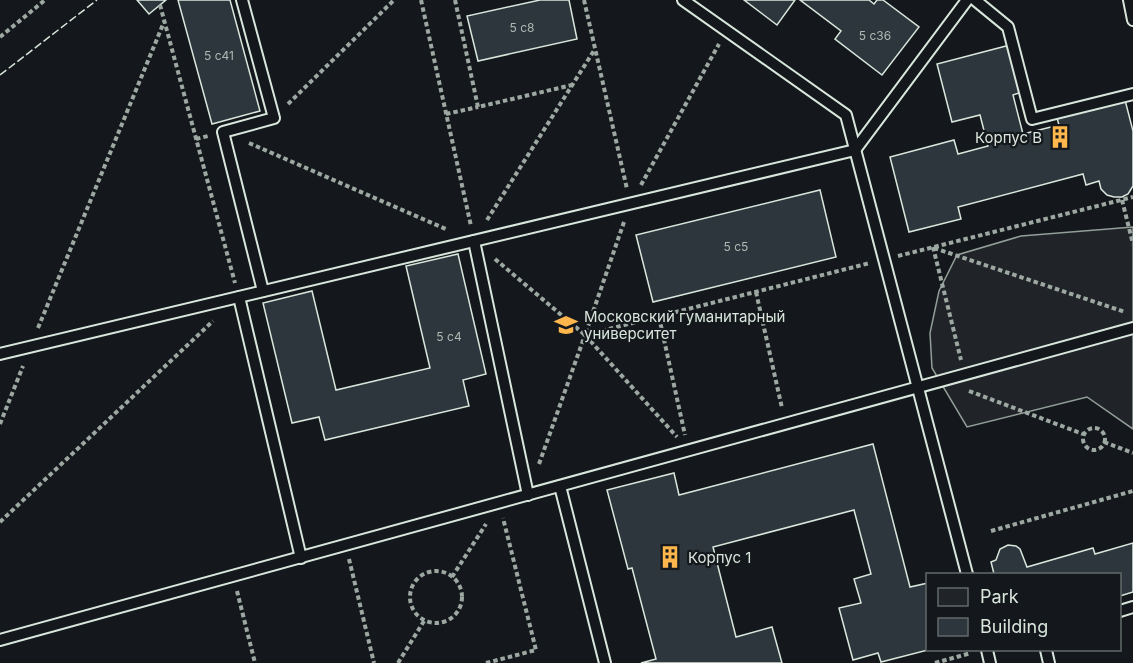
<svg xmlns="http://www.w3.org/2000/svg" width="1133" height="663" font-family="Inter,sans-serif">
<rect width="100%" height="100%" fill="#14181c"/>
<polygon fill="#202428" stroke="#939e99" stroke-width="1.5" points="1133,227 1133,429 1087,397 967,427 932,368 930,333 939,291 957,255 1021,236"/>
<g fill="#2c363c" stroke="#d8e6dc" stroke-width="1.5">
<polygon points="137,0 166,0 149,14"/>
<polygon points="178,0 230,0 260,111 212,124"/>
<polygon points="540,0 569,0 577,39 478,61 467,16"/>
<polygon points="744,0 795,0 777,25"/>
<polygon points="800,0 869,0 874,4 877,0 883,0 919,27 882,75 835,39 841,31"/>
<polygon points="1010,45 1022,92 1013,95 1023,134 1059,125 1057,118 1125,100 1133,131 1133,186 1128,194 1122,197 1114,197 1107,195 1101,189 1099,181 1086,185 1083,174 958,207 961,219 909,232 890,157 954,140 958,154 988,146 980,115 952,122 937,64"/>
<polygon points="820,190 836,257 653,302 636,235"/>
<polygon points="458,254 486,374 463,380 469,406 325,440 319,417 292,423 263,303 312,291 336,390 430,368 406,266"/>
<polygon points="873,444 910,587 928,583 928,650 881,662 878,653 853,660 839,608 861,603 854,579 871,574 854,510 713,547 736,637 772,627 782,663 641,663 656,659 632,568 628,569 607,490 674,473 679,495"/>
<polygon points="1133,543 1133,592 1120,596 1120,574 994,574 991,562 996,560 1000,549 1008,545 1016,546 1020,549 1027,567 1093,548 1095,554"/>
</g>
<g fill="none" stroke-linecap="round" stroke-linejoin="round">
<g stroke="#d8e6dc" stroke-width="14">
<g id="lane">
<polyline points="242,0 274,118 223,132 263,291"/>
<polyline points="683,0 846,115 967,574"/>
<polyline points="975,0 1008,27 1032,119 1133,94"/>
<polyline points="1129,0 1133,20"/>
<polyline points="474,241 528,495"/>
<polyline points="239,297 301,558"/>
<polyline points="0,354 855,150 967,0"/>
<polyline points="560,486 605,663"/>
<polyline points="1120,611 1133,607"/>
<polyline points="0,640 1133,328"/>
<polyline points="987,650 990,663"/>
<polyline points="1046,650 1049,663"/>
</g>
</g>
<g stroke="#9da8a2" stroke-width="4" stroke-dasharray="4.5 3" stroke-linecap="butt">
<polyline points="421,0 471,226"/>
<polyline points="455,0 478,107 572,85"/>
<polyline points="584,0 627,189"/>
<polyline points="160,5 235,283"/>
<polyline points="0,37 45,0"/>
<polyline points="288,104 394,0"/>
<polyline points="446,114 478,107"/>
<polyline points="196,139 208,136"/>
<polyline points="249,143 448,230"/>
<polyline points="641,185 719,44"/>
<polyline points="1122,200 1133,244"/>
<polyline points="487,220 595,49"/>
<polyline points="624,222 585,335 677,437"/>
<polyline points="933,247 961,360"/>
<polyline points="934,248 1125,312"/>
<polyline points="898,256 1133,197"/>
<polyline points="495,259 585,335 870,263"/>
<polyline points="756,292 782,408"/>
<polyline points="659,317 685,435"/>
<polyline points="38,328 164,22"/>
<polyline points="969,391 1083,434"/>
<polyline points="0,424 23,366"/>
<circle cx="1094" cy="439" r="11"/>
<polyline points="1104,442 1133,453"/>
<polyline points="539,464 585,335"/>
<polyline points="0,522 213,321"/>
<polyline points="991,531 1133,491"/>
<polyline points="349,559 374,663"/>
<circle cx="436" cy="597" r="26"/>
<polyline points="452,577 486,524"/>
<polyline points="237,591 255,663"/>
<polyline points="398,663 424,621"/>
<polyline points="486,663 536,650 503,518"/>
<polyline points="935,663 971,653"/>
</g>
<use href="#lane" stroke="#14181c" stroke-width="10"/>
<polyline stroke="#d8e6dc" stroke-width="1.5" stroke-dasharray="8 3" stroke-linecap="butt" points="0,75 97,0"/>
</g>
<defs>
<g id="building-bare" transform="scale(1.8)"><path d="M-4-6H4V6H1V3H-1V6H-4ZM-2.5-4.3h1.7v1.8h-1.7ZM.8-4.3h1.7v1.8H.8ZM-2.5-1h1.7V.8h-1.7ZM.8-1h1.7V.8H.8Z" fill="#ffb74d" stroke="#14181c" stroke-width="2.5" paint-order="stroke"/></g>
<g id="university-bare" transform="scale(1.8)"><path d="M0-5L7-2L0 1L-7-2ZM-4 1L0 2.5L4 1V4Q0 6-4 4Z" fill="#ffb74d" stroke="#14181c" stroke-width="2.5" paint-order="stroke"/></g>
</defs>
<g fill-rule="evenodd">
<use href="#building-bare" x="1060" y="137"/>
<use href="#university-bare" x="566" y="325"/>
<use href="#building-bare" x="670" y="557"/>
</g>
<g text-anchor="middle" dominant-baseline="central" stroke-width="4.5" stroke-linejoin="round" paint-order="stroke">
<g font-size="12" fill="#adbab4">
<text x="522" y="27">5 с8</text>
<text x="875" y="35">5 с36</text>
<text x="219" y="55">5 с41</text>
<text x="736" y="246">5 с5</text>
<text x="449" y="336">5 с4</text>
</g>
<g font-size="15" fill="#d8e6dc" stroke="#14181c" text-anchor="start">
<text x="1042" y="137" text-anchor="end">Корпус В</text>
<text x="584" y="316">Московский гуманитарный<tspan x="584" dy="17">университет</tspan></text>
<text x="688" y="557">Корпус 1</text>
</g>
</g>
<rect x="926" y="573" width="195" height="78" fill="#14181c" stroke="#626a69" stroke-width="1.5"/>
<rect x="938" y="588" width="30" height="18" fill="#202428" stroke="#626a69" stroke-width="1.5"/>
<text x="980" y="603" font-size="18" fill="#d8e6dc">Park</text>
<rect x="938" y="618" width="30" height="18" fill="#2c363c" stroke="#626a69" stroke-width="1.5"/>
<text x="980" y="633" font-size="18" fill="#d8e6dc">Building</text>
</svg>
